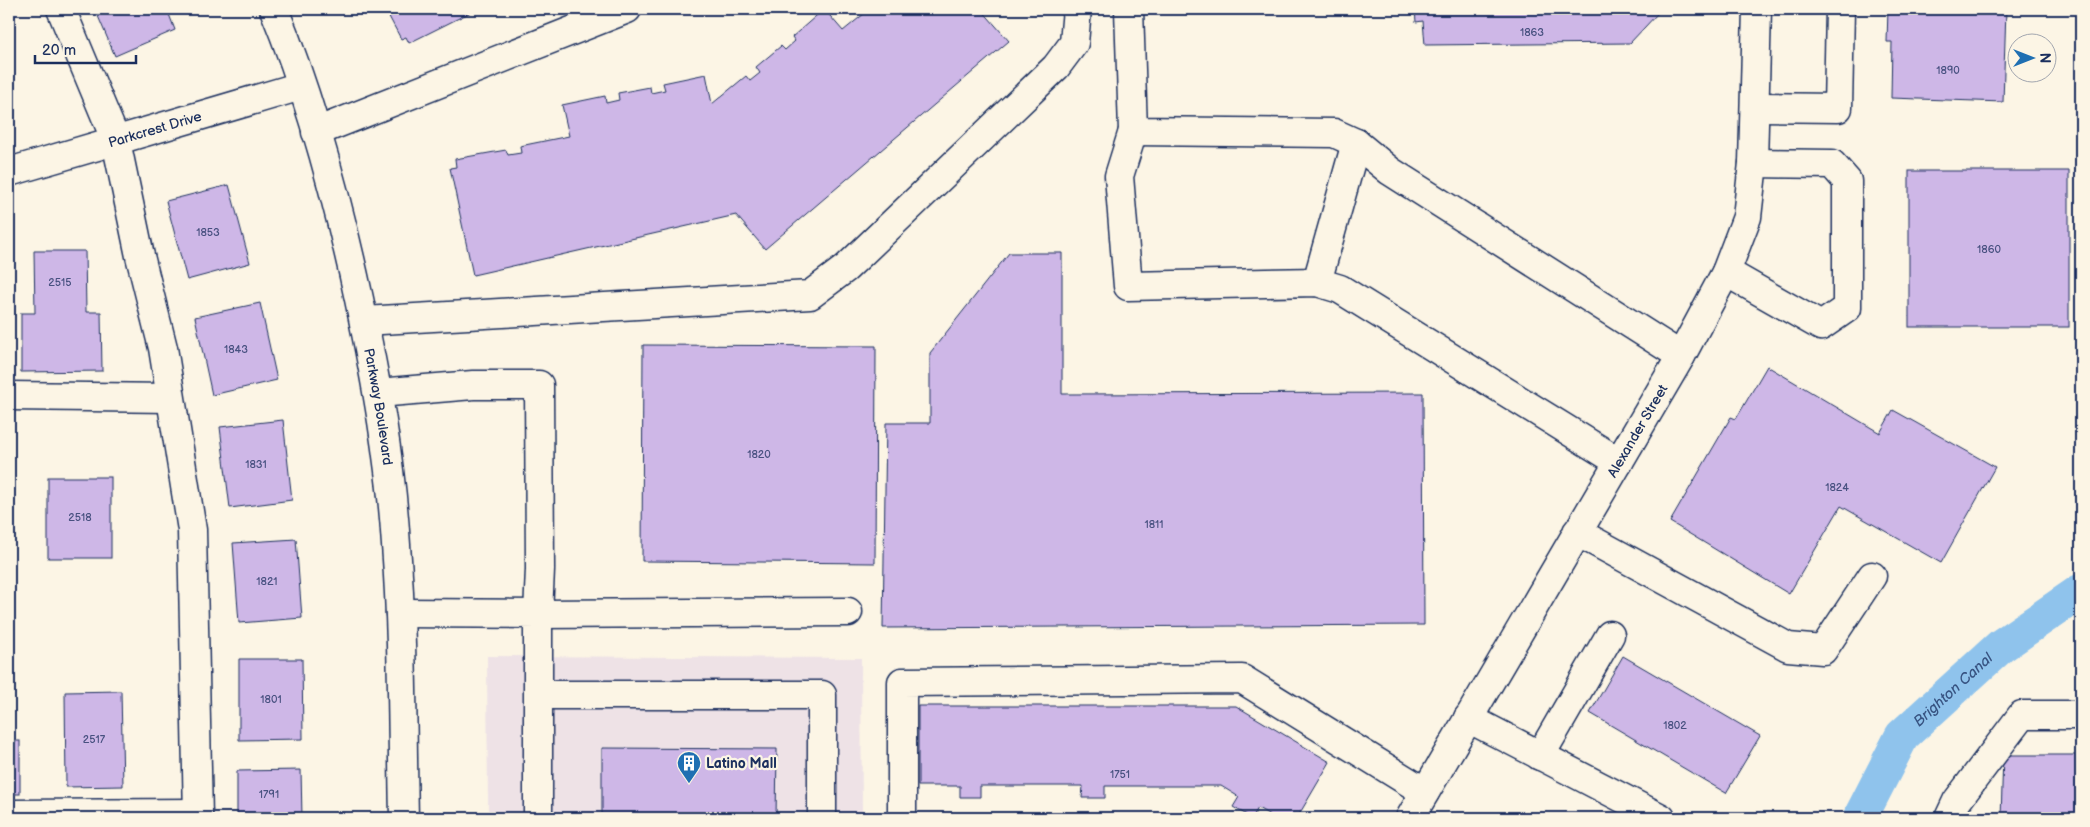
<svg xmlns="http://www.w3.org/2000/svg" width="2090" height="827" font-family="'Balsamiq Sans',sans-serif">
<rect width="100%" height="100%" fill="#fcf5e5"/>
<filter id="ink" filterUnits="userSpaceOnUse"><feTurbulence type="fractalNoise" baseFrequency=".02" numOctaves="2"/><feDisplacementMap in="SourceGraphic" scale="10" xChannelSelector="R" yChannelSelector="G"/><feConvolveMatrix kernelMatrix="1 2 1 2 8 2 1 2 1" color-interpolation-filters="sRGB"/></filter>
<g filter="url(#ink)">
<polygon fill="#eee2e6" points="487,656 861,658 862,818 488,818"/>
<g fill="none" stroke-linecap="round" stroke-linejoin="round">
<path stroke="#8fc3ec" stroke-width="35" id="s1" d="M1860 818 1902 736 2001 646 2081 591"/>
</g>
<g fill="#ceb7e7" stroke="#1b2f5e">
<polygon points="95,9 167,9 175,30 115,56"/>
<polygon points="385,9 477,9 409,43 406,37 401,39"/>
<polygon points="824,9 843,31 870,9 981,9 1009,41 765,249 736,215 473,275 450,168 456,167 455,159 506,150 508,155 521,153 520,146 569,136 562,105 605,96 606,103 619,100 618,93 650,87 651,93 665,90 663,83 706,74 712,104 746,76 750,81 760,73 756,67 781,46 785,50 795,41 792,37"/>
<polygon points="1415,9 1658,9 1658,13 1630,43 1425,45 1423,21 1416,22"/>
<polygon points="1888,9 2006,9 2003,102 1891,98 1892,42 1887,42"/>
<rect x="1909" y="171" width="160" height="156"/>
<polygon points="229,185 250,263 187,280 166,201"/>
<polygon points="34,251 85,251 86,312 101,312 102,371 21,372 21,313 35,313"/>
<polygon points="1009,253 1062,253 1062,394 1423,393 1424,625 883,628 886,423 930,423 930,353"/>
<polygon points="260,303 277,380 212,395 195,317"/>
<polygon points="643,345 876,346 875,563 642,561"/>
<polygon points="1767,366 1880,433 1893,410 1995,467 1941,563 1841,506 1789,594 1670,522 1731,417 1736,419"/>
<polygon points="283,420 292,500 230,508 220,427"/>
<rect x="48" y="477" width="63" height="81"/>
<polygon points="296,539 302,618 239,623 233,543"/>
<polygon points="1623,656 1760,736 1726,793 1590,713"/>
<polygon points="239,659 302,659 303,739 239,740"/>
<polygon points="121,691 123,786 66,787 65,692"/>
<polygon points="918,706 1236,706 1330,762 1297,818 1275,818 1258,808 1252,818 1233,807 1239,797 1221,786 1105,786 1105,798 1082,798 1083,786 980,786 980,797 960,797 960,786 918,786"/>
<rect x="9" y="741" width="11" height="53"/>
<polygon points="602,748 777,749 776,818 602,818"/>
<polygon points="2003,755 2081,755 2081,818 2001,818"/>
<polygon points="301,770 302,818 237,818 237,771"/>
</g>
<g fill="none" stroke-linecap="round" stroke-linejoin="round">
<g stroke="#1b2f5e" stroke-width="31">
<g id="minor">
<polyline points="61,9 116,141 140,256 163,348 192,530 198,818"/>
<path id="s2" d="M274 9C312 102 338 201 359 299 376 380 391 462 396 545 403 636 402 727 404 818"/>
<polyline points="1129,9 1133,131 1334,133 1356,143 1390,171 1681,356"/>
<polyline points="1756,107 1838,108 1840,9"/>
<polyline points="1133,131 1119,176 1128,286 1317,282 1340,289 1619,462"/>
<polyline points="316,132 627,9"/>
<path id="s3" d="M9 172 301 86"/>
<polyline points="1726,272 1821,326 1847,308 1847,181 1832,164 1753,163"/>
<polyline points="1317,282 1356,143"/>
<polyline points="364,321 810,295 846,268 1056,67 1074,43 1077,9"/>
<polyline points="378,393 473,385 539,385 540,569 538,614 848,612"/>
<polyline points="9,396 170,398"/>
<polyline points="1577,532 1788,647 1823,650 1872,576"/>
<polyline points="400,613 538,614 538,818"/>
<polyline points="539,695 822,695 822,818"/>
<polyline points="1468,718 1661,818"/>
<polyline points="1540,756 1610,635"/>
<polyline points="9,814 198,813"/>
<polyline points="902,818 902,682 1242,679 1425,792"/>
<path id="s4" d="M1410 818 1681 356 1726 272 1747 217 1753 163 1757 9"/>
<polyline points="1949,818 1957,801 2022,715 2081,715"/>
</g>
</g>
<use href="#minor" stroke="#fcf5e5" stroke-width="28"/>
</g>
</g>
<defs>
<g id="building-pin" transform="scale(1.25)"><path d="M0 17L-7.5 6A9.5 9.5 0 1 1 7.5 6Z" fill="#1f6fb2" stroke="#fcf5e5"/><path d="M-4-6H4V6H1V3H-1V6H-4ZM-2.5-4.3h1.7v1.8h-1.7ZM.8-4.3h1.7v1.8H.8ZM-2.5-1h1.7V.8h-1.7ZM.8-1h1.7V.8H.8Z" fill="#fff"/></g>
</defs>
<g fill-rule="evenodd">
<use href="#building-pin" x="689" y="763"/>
</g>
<g text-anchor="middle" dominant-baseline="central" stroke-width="4.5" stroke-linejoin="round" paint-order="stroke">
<g font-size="11" fill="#485180">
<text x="1532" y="32">1863</text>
<text x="1948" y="70">1890</text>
<text x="208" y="232">1853</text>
<text x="1989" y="249">1860</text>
<text x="60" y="282">2515</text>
<text x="236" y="349">1843</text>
<text x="759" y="454">1820</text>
<text x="256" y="464">1831</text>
<text x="1837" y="487">1824</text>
<text x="80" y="517">2518</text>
<text x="1154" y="524">1811</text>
<text x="267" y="581">1821</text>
<text x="271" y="699">1801</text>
<text x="1675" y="725">1802</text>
<text x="94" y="739">2517</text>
<text x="1120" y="774">1751</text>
<text x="269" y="794">1791</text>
</g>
<g font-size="14" fill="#1b2f5e" stroke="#fcf5e5">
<text stroke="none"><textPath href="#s3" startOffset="152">Parkcrest Drive</textPath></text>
<text stroke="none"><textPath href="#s2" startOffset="412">Parkway Boulevard</textPath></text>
<text stroke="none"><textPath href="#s4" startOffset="449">Alexander Street</textPath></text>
</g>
<g font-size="14" font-weight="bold" fill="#1b2f5e" stroke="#fcf5e5" text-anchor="start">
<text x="706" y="763">Latino Mall</text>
</g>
<g font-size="15" font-style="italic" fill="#385482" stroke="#fcf5e5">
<text stroke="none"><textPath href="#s1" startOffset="161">Brighton Canal</textPath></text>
</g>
</g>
<rect width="2090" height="827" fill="none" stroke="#fcf5e5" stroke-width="30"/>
<rect x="15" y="15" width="2060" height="797" fill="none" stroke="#1b2f5e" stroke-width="2" filter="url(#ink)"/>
<g transform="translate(2032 58) rotate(90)"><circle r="24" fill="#fcf5e5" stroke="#a2a6af"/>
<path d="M0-4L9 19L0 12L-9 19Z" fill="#1f6fb2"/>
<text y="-8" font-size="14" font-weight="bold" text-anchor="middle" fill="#1b2f5e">N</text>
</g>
<path d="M35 55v8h101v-8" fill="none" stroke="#1b2f5e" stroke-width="2.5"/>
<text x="42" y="55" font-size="15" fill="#1b2f5e" stroke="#fcf5e5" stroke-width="4" paint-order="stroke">20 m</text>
</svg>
